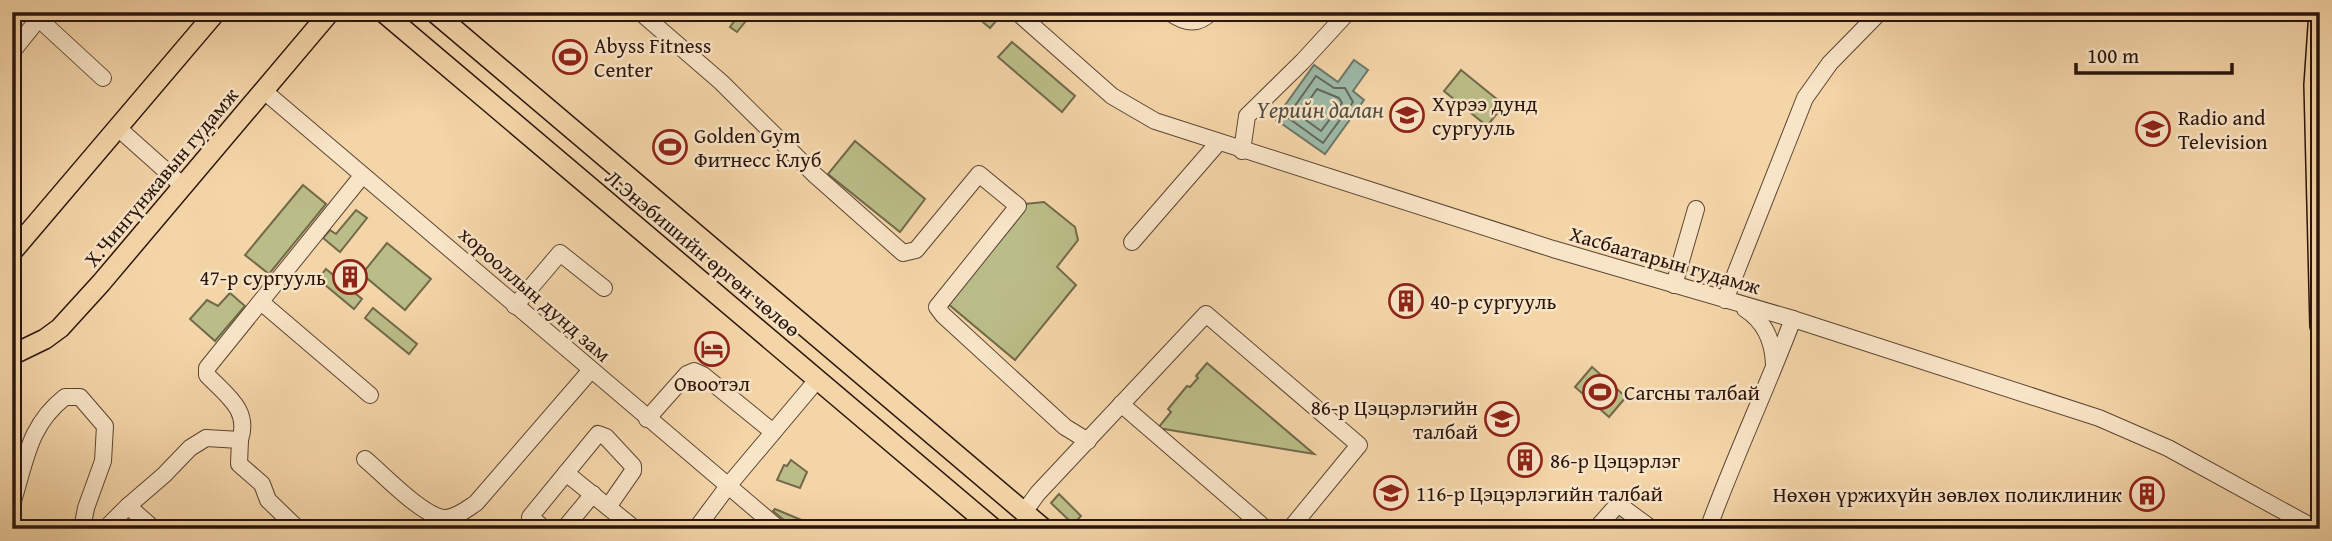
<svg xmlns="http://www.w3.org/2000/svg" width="2332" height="541" font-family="'Gentium Book Plus',serif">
<rect width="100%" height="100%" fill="#f4d5a8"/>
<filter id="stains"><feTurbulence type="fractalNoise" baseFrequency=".00286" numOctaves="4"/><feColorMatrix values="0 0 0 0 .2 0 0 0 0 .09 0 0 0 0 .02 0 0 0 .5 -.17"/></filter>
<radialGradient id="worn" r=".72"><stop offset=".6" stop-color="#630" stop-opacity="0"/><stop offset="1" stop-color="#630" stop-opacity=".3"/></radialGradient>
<g fill="#bbbd88" stroke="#72694a" stroke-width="2">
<polygon points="741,12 753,12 737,32 730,27"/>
<polygon points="971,12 1000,12 1002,14 990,28"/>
<polygon points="1012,42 1075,96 1062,112 998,57"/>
<polygon points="1461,70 1504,105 1487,126 1444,91"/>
<polygon points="855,141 925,199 900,232 828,174"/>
<polygon points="303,185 326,204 269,274 245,255"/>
<polygon points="1044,202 1075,227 1078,240 1057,267 1076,285 1015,360 947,303 1025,204"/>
<polygon points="356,210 367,218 340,252 323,238 330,230 336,234"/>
<polygon points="387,243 431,279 405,310 362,274"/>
<polygon points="326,269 362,299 354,309 318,279"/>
<polygon points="230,293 245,306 215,341 190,319 207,300 218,306"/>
<polygon points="373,308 417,344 409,354 365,318"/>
<polygon points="1207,363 1314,454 1158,428 1171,412 1168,409 1187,386 1190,387 1198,378 1196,376"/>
<polygon points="1592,367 1626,397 1609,417 1575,387"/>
<polygon points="791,460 807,472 800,488 777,480 784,465 787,466"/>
<polygon points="1059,494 1081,516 1073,524 1051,503"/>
<polygon points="775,509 823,529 795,529 773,511"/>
<polygon points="1615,514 1623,514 1640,529 1602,529"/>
</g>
<polygon fill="#9cb9a7" stroke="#6e7769" stroke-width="2" points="1354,60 1368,70 1353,91 1364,100 1325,154 1275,119 1314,65 1338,82"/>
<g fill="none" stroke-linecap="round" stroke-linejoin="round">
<g stroke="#63675a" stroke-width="2">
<polygon points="1316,76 1334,88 1345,88 1353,102 1323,143 1287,117"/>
<polygon points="1317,89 1339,98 1342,103 1321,131 1299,115"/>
</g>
<g stroke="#5c4534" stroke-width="18">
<g id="minor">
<polyline points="640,12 721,82 815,175 903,253 916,250 979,174 1018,206 937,307 943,315 1065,427 1088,441"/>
<polyline points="1017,12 1112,96 1155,121 1553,249 1793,319 2099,418 2168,448 2316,529"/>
<path d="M1169 12C1184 23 1198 26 1211 12"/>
<polyline points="39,19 103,78"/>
<polyline points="12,52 44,12"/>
<polyline points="264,91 779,529"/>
<polyline points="118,128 183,186"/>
<polyline points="1242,151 1247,116 1303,61 1348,12"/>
<polyline points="1132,242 1218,143"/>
<polyline points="1674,285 1696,209"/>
<polyline points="1725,300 1805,98 1830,63 1880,12"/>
<polyline points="261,302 370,395"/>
<polyline points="515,306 560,253 604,288"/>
<path d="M1745 309C1764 321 1773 341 1774 364"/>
<polyline points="1121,404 1266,529"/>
<polyline points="647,419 687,374 694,371 703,375 773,432"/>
<polyline points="240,440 239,464 262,484 268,500 298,529"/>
<path d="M365 459C382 473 425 519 446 518 457 517 467 509 476 503L591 370"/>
<polyline points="566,473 635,529"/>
<path d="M12 504C26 461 28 426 65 397H80L105 426 103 461 86 508 82 529"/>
<polyline points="128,506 154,529"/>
<polyline points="1024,512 1038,493 1206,314 1359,445 1290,529"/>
<path d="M105 529 128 506 164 475 190 448 206 438 240 440C250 410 227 396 207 375V368L362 176"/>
<polyline points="545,529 530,517 598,434 606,437 633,466 633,471 608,507"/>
<polyline points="564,529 593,494"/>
<polyline points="696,529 728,486 817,380"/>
<polyline points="1596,529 1618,504 1652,529"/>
<path d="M1708 529C1734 458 1766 390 1793 319"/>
</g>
</g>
<g stroke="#2a150d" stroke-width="22">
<g id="major">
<polyline points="383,12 994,529"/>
<polyline points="434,12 1044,529"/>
<polyline points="2319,12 2314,85 2320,326"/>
<polyline points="12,252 216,12"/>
<polyline points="12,355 45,339 60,328 101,283 330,12"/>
</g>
</g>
<use href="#minor" stroke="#f8e4c6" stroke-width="16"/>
<use href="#major" stroke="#f4d5a8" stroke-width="19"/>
</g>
<defs>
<g id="stadium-ring" transform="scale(1.75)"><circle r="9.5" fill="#f8e4c6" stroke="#8f2418" stroke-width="1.5"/><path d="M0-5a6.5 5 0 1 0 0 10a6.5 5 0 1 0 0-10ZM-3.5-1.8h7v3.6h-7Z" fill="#8f2418"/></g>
<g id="university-ring" transform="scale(1.75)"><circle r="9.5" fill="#f8e4c6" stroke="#8f2418" stroke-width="1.5"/><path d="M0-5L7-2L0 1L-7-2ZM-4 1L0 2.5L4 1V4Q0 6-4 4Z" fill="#8f2418"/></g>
<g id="building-ring" transform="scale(1.75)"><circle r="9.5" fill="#f8e4c6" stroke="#8f2418" stroke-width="1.5"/><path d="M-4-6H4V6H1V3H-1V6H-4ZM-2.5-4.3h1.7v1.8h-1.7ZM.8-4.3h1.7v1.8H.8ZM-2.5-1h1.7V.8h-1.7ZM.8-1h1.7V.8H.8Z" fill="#8f2418"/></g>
<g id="hotel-ring" transform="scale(1.75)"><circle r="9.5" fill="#f8e4c6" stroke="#8f2418" stroke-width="1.5"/><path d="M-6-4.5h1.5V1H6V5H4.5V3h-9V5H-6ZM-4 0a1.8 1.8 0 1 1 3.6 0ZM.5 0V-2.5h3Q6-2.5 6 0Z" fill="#8f2418"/></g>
<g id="school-ring" transform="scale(1.75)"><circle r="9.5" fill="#f8e4c6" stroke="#8f2418" stroke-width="1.5"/><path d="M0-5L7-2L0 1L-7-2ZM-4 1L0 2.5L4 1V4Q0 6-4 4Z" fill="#8f2418"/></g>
</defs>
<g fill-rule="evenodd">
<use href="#stadium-ring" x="570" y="57"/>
<use href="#university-ring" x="1407" y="115"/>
<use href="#university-ring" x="2153" y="129"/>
<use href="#stadium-ring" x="670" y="147"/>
<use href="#building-ring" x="350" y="277"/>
<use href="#building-ring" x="1406" y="301"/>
<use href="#hotel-ring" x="712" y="349"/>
<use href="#stadium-ring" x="1600" y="392"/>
<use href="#school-ring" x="1502" y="419"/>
<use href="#building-ring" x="1525" y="460"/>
<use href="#school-ring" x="1391" y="493"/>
<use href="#building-ring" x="2147" y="494"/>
</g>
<g text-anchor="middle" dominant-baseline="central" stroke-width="5" stroke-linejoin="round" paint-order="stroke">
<g font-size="21" fill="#2a150d" stroke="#f8e4c6" text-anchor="start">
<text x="594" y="45">Abyss Fitness<tspan x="594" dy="24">Center</tspan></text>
<text x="1432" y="103">Хүрээ дунд<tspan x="1432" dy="24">сургууль</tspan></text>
<text x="2178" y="117">Radio and<tspan x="2178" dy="24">Television</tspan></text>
<text x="694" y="135">Golden Gym<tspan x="694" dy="24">Фитнесс Клуб</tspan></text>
<text x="326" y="277" text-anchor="end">47-р сургууль</text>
<text x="1430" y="301">40-р сургууль</text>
<text x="712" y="383" text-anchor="middle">Овоотэл</text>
<text x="1624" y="392">Сагсны талбай</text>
<text x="1478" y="407" text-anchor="end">86-р Цэцэрлэгийн<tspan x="1478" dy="24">талбай</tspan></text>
<text x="1550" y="460">86-р Цэцэрлэг</text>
<text x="1416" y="493">116-р Цэцэрлэгийн талбай</text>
<text x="2122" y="494" text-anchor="end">Нөхөн үржихүйн зөвлөх поликлиник</text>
</g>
<g font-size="21" fill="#2a150d" stroke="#f8e4c6">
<text transform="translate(161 177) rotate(-50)">Х.Чингүнжавын гудамж</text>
<text transform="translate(703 253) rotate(40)">Л.Энэбишийн өргөн чөлөө</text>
<text transform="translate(1665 260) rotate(16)">Хасбаатарын гудамж</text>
<text transform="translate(535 294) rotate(41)">хорооллын дунд зам</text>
</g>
<g font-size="23" font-style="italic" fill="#524e43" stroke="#f8e4c6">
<text x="1320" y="109">Үерийн далан</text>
</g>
</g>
<rect width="2332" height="541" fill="none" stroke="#f4d5a8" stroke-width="42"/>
<rect x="14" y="14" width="2304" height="513" fill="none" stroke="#2a150d" stroke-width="3.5"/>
<rect x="21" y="21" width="2290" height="499" fill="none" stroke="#2a150d" stroke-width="2"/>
<path d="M2076 63v10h156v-10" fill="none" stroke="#2a150d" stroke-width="3.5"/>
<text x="2087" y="63" font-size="21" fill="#2a150d" stroke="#f8e4c6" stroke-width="5" paint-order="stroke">100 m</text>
<rect width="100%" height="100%" filter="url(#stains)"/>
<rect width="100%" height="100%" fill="url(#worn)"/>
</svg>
